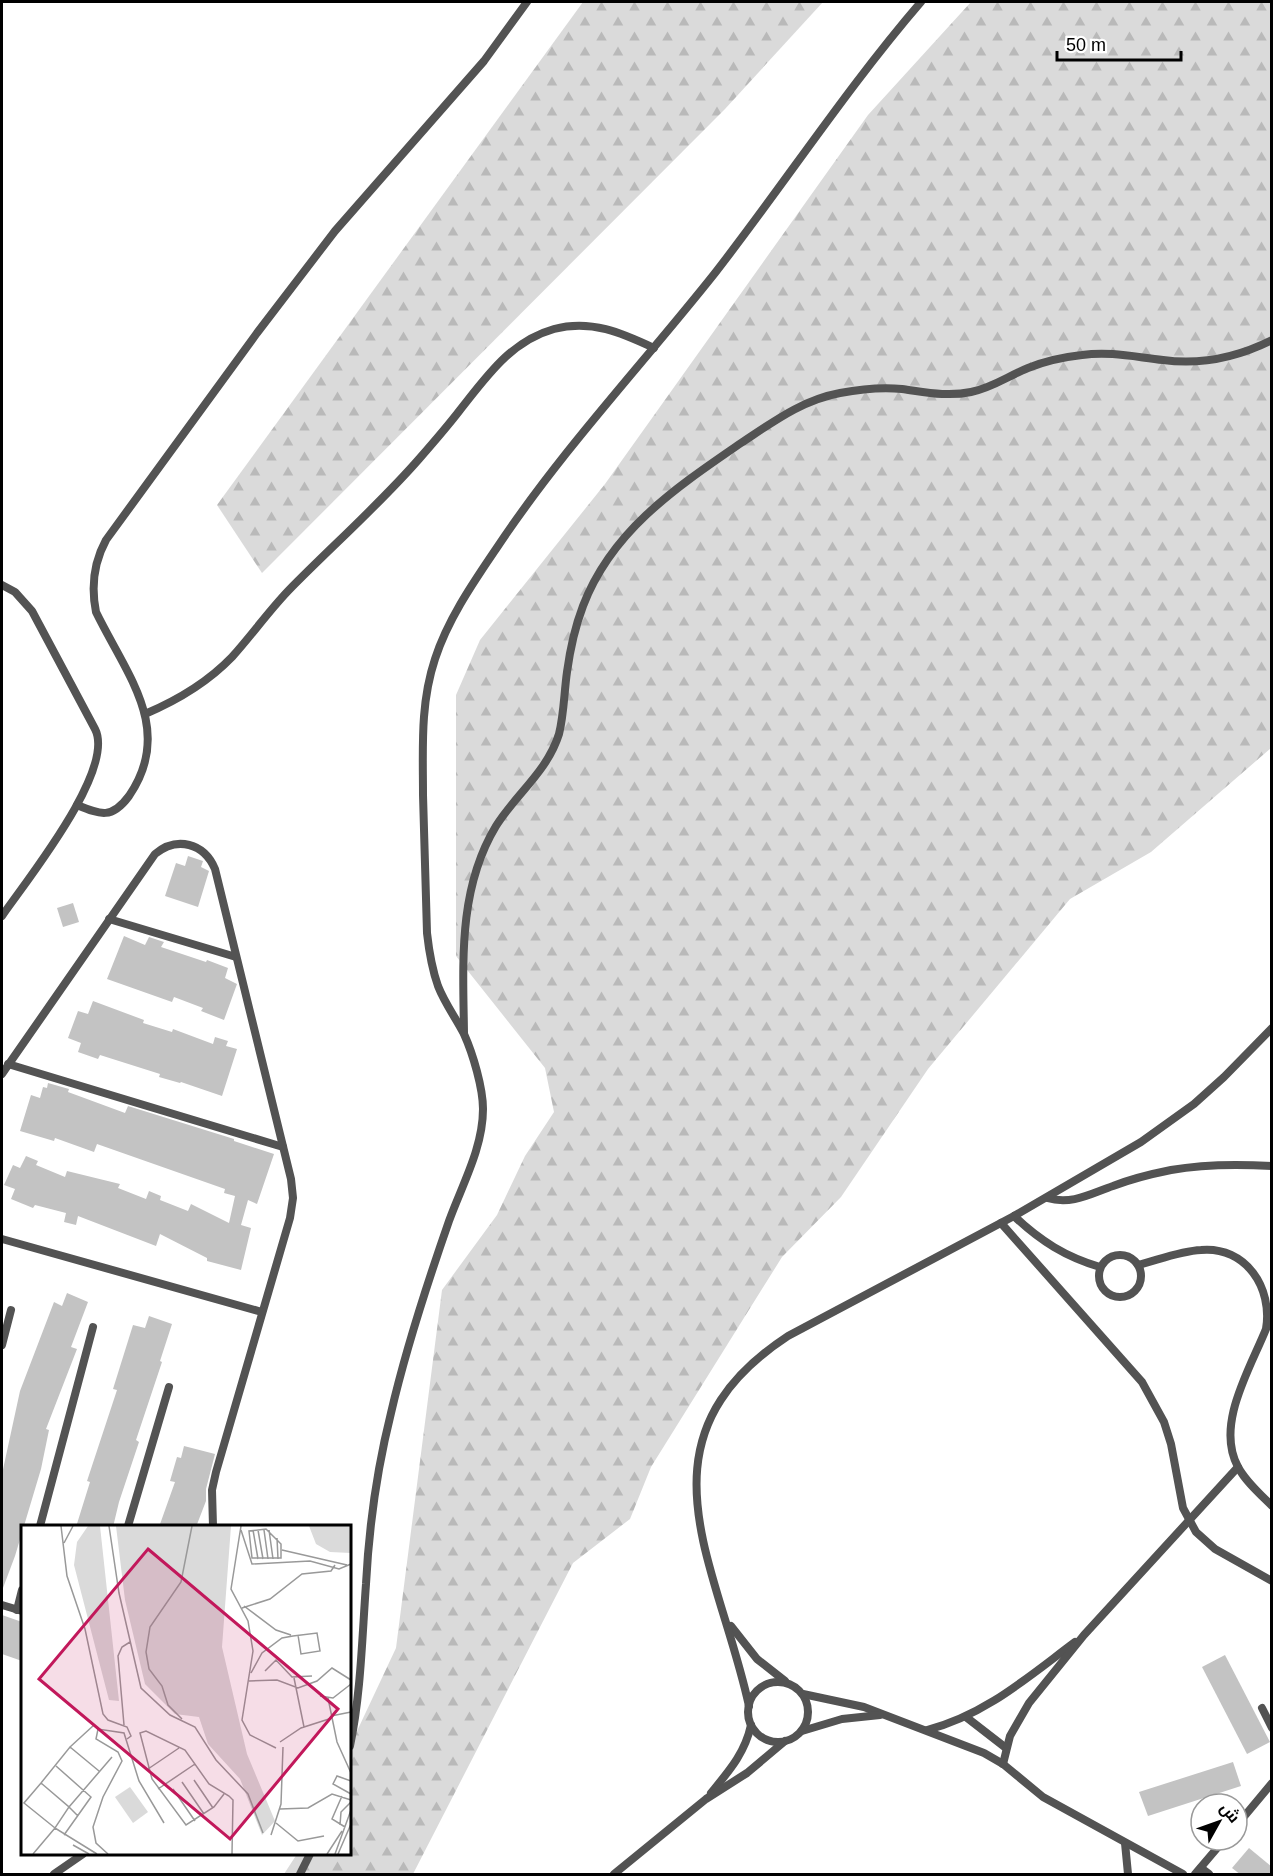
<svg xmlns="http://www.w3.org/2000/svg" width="1273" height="1876" font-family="Arial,Cairo,sans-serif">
<defs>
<pattern id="forest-firs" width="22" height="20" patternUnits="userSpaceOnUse" patternTransform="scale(1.5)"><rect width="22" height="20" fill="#dadada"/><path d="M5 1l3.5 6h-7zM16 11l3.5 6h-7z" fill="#b9b9b9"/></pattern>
</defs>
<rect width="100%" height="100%" fill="#fff"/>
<g fill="url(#forest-firs)">
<polygon points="583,2 823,2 725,109 262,573 217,505"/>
<polygon points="971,2 1271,2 1271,748 1151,852 1070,899 928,1069 841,1197 782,1257 651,1467 630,1519 573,1563 413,1874 284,1874 297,1854 350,1854 350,1746 396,1648 442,1290 497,1215 525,1156 554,1112 545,1068 456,956 456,695 480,640 605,484 868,115"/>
</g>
<g fill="#c3c3c3">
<polygon points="188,856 203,861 201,867 209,871 198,907 165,896 176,863 185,866"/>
<polygon points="73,903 79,922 63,927 57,908"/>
<polygon points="124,936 145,945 149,937 164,942 161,947 206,962 207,960 228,968 225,978 237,984 224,1020 201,1011 203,1008 174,997 172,1002 107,979"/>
<polygon points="93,1001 144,1020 143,1023 172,1032 173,1029 213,1044 215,1037 228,1041 226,1046 237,1049 222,1096 181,1082 180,1083 159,1077 160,1074 100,1055 98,1059 78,1052 81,1043 68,1038 78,1011 88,1014"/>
<polygon points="48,1083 69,1089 68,1092 125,1113 128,1106 234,1139 234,1141 274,1154 257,1204 248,1200 241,1225 251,1228 241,1270 207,1261 207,1258 160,1234 156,1246 78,1216 76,1225 64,1222 66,1213 35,1205 33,1208 11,1199 15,1189 4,1185 13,1165 20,1168 26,1156 38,1161 36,1165 65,1177 67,1171 120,1184 118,1188 146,1199 149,1191 161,1196 160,1200 188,1211 191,1204 229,1223 235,1196 224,1193 225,1189 97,1144 94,1152 55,1138 54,1141 20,1131 31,1095 40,1098 43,1087 47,1088"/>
<polygon points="67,1293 88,1302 71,1347 77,1349 46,1429 49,1430 41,1469 15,1556 3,1588 2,1588 2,1474 20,1391 54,1302 62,1306"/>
<polygon points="149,1316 172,1324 160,1361 162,1362 136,1440 139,1442 119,1502 113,1527 76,1527 90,1482 87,1481 117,1390 113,1389 133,1325 145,1328"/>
<polygon points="184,1446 215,1454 206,1489 206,1501 196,1527 159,1527 175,1482 170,1481 177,1457 181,1458"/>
<polygon points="2,1615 22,1622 22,1661 2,1654"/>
<polygon points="1225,1655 1270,1742 1247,1754 1202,1667"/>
<polygon points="1233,1762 1241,1786 1148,1816 1139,1792"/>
<polygon points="1249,1848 1272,1867 1272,1875 1241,1875 1232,1868"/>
</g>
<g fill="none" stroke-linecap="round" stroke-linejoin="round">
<g stroke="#535353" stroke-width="8">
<path d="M2 585 15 592 32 611 95 729C116 770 26 881 2 916"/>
<path d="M145 714C178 700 207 683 232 657 251 636 268 612 288 591 331 547 378 506 419 459 433 443 447 427 460 410 487 376 511 341 554 329 591 319 622 333 654 348"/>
<path d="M77 805C101 815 112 819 129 796 175 729 126 674 96 612 91 587 93 564 106 540L257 333 335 231 484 61 527 2"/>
<polyline points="109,919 236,957"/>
<path d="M464 1033C463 962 458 889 496 826 516 794 547 772 559 734 564 714 564 693 567 672 570 650 575 627 583 606 612 530 677 487 741 443 773 422 802 400 840 393 861 389 882 387 902 389 925 392 947 397 971 392 992 388 1008 376 1028 368 1045 361 1064 357 1082 355 1110 351 1135 357 1163 360 1200 365 1238 357 1272 340"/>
<polyline points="8,1064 283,1147"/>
<path d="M2 1074 155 854C177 836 204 843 215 869L291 1179 293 1198 290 1218 216 1472 212 1490 213 1526"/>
<path d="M1047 1198C1072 1205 1090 1194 1113 1186 1131 1179 1151 1174 1171 1170 1204 1164 1238 1164 1272 1166"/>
<path d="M1014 1216C1040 1241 1066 1257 1100 1267"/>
<polyline points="1001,1223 1142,1382 1164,1422 1171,1444 1183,1508 1196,1532 1215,1549 1272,1581"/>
<polyline points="2,1239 262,1312"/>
<circle cx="1120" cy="1276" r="21"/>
<path d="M1138 1265C1158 1260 1180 1251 1201 1250 1246 1246 1273 1288 1266 1329 1250 1369 1215 1425 1238 1467 1246 1482 1260 1494 1272 1506"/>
<polyline points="2,1345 11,1310"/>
<polyline points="40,1526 93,1327"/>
<polyline points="128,1526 169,1387"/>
<polyline points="2,1605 22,1611"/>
<polyline points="17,1610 22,1590"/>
<polyline points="731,1626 757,1659 785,1681"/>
<circle cx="778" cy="1712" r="30"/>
<polyline points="803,1694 864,1707 984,1753 1003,1764 1043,1797 1183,1874"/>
<path d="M749 1706C718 1563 630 1440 788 1336L1014 1216 1141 1142 1194 1104 1224 1077 1272 1028"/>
<polyline points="1262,1708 1272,1728"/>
<polyline points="966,1717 1006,1748"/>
<path d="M927 1730C985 1715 1028 1677 1075 1642"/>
<polyline points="802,1731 842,1719 880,1715"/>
<path d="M350 1746C361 1693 362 1638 366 1584 369 1526 377 1469 391 1413 406 1348 427 1284 449 1221 462 1185 483 1148 483 1109 483 1088 473 1054 464 1034 456 1018 445 1004 438 986 432 969 429 951 427 933 426 887 424 841 423 795 423 749 420 704 435 659 448 619 473 583 496 549 561 451 642 365 715 273 785 183 847 88 921 2"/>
<polyline points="1003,1764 1010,1736 1029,1703 1084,1635 1238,1467"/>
<path d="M711 1793C729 1771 745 1753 751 1725"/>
<polyline points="1237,1825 1272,1783"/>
<polyline points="1125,1843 1128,1874"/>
<polyline points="1201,1868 1209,1874"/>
<polyline points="54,1874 83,1854"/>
<polyline points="300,1874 310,1854"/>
<polyline points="614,1874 706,1799 747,1773 785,1741"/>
<polyline points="1195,1874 1224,1840"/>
</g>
</g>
<g transform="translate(21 1525)">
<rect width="330" height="330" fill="#fff"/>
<path d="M67 1H79L98 176 88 175 53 40 56 17ZM95 1H210L201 122 226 229 254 296 241 310 219 254 187 219 178 192 154 189 124 159 104 75ZM288 1H330V28L309 27 295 19Z" fill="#dadada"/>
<path d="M109 262 127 287 112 298 94 272Z" fill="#dadada"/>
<path fill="none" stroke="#999" stroke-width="1.5" d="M40 1 46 51 64 104 82 189 87 195 106 202 110 211 106 214M88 1 98 68 120 163 149 190 174 202 195 235 227 269 242 308M220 1 210 64 227 96 232 126 221 195 229 210 255 223M245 4 260 19V33H231L228 6ZM220 5 231 39 289 36 318 44 330 39M232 5 237 34M237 5 242 34M243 5 247 34M248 5 252 34M256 13 257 34M43 18 52 1M261 25 326 40M223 81 255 105 270 110M221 83 249 74 281 49 310 46 314 40M244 146 255 135 271 152 291 151M230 148 241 128 261 113 272 111 296 108 299 126 280 129 277 110M273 153 283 202M228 156 256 155 277 163 296 156 311 143 330 155M299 171 312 173 330 159M307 173 316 217 330 248M310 191 330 187M161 194 147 180 141 161 128 144 125 127 129 102 160 57 171 1M103 200 97 131 101 122 109 117M259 217 280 203 311 193M49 222 73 200M35 241 70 272 43 310M127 244 158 223M173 255 192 283M330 256 316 251 312 259 330 269M161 257 183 289M20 258 48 282 34 303 3 278ZM20 258 49 222 78 246M137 264 174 239M152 264 174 296M203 269 193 282 165 300 131 254 119 208 125 206 164 225 188 259 208 271 212 275 211 329M321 271 311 294 324 302M259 284 287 283 311 269 330 275M57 291 48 282 91 232M255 298 277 316 303 311M319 300 320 287 330 277M250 310 260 279 262 222M52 320 68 329M12 329 34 303 76 329M87 329 75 318 72 302 82 272 101 236 97 227 75 214 77 204 103 208 118 256 143 298M306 329 321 306M314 329 330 285M317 329 330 299"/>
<path fill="#c2185b" fill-opacity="0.15" stroke="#c2185b" stroke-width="3" d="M127 24 317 184 209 314 18 154Z"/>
<rect width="330" height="330" fill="none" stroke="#000" stroke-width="3"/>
</g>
<rect width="1273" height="1876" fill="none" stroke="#000000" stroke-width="6"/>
<g transform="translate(1219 1822) rotate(50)"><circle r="28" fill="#ffffff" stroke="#999999" stroke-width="1.5"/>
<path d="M0-4.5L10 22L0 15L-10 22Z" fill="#000000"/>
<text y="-9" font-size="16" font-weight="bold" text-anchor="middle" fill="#000000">ش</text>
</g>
<path d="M1057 51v9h124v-9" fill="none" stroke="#000000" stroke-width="3"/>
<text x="1066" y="51" font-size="18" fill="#000000" stroke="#ffffff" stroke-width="4.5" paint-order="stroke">50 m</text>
</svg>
